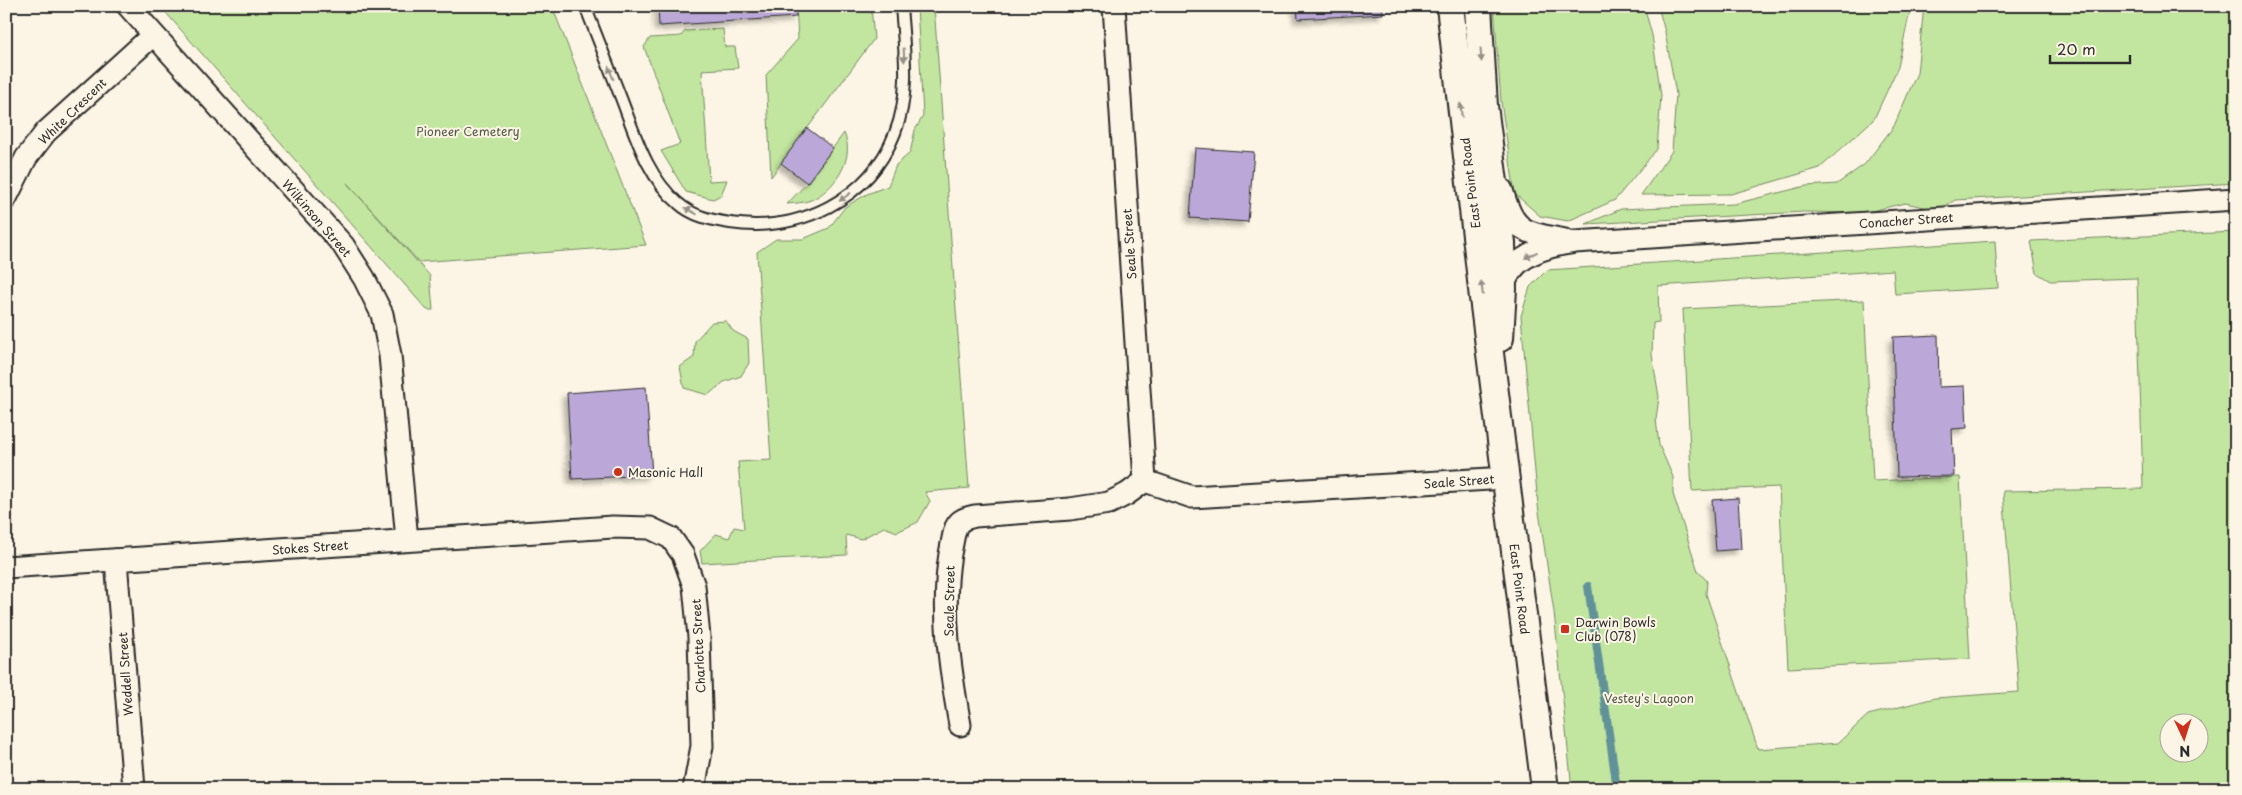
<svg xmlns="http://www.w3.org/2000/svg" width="2242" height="795" font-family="'Playpen Sans',sans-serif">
<defs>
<filter id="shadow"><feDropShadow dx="-4.5" dy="4.5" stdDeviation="2.5" flood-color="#0004"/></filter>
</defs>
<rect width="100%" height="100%" fill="#fcf5e5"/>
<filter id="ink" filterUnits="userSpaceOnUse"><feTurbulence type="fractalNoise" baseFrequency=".02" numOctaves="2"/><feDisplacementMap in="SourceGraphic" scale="10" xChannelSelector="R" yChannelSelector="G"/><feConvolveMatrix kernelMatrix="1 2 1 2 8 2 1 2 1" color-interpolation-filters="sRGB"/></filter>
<g filter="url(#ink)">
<g fill="#c2e69f" stroke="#768865" fill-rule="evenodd">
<polygon points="160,6 552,6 646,245 419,262 347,183 430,276 433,310 427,310"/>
<polygon points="796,6 871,6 874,39 771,177 766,75 798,39"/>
<polygon points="917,6 934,6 969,488 925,492 930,501 918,522 897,532 884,527 861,539 846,535 847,555 702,563 700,551 716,534 729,538 734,527 744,529 738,462 771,460 757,252 776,239 803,239 829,228 845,207 867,194 888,186 896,165 910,153 915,130 923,116"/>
<polygon points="1494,6 1644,6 1652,35 1661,95 1657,149 1615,200 1568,221 1540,216 1515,194 1501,102"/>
<polygon points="1658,6 1911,6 1898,67 1874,119 1820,168 1731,194 1641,195 1672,151 1676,94 1665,32"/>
<polygon points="1924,6 2236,6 2236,183 1955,200 1939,210 1905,203 1863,213 1804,212 1586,224 1621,209 1734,204 1806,186 1837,184 1865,164 1894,126 1917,73"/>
<polygon points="723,29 725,47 735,47 738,68 702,70 709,181 727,180 721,195 713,199 686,192 661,151 680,144 644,47 650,38 681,36 685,31"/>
<path d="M844 133C856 159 834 190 811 200 804 203 795 203 787 204L807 183Z"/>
<path d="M2236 232V789H1572L1554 612 1538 505 1521 316 1530 287 1547 270 1995 241 1998 288 1895 294 1893 270 1658 286 1659 322 1653 323 1652 355 1659 397 1656 419 1659 445 1673 477V494L1698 571 1707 581 1706 594 1758 749 1838 743 1868 715 1935 698 2019 692 2003 491 2143 489 2137 278 2050 281 2037 273 2031 241ZM2170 722H2200V752H2170Z"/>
<polygon points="1864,300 1873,481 1960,477 1970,659 1788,668 1779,487 1692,491 1683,309"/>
<polygon points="726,321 733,331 748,339 749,363 741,376 724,382 708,395 684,388 680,367 694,357 695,341 712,322"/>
</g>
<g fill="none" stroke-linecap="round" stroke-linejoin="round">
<polyline stroke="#629299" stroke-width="8" points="1588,586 1617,789"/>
</g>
<g fill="#bba8d8" stroke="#2b2b2b" filter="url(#shadow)">
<polygon points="658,6 796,6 796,17 659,26"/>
<polygon points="1297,6 1383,6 1383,14 1298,19"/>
<polygon points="807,128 833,148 807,183 781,163"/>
<polygon points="1195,148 1254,152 1248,222 1190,218"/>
<polygon points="1938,335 1939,387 1965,386 1967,428 1952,429 1954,476 1897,477 1893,337"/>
<polygon points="646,387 652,475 572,479 567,393"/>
<polygon points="1738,498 1741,549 1716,551 1712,500"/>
</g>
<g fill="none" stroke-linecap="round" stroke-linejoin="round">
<g stroke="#2b2b2b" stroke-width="14">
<path id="service" d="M585 6C597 37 609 67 621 98 635 134 647 177 678 203 692 216 711 220 730 223 799 233 869 200 895 133 911 93 904 48 901 6"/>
</g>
<g stroke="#2b2b2b" stroke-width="25">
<g id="minor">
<polyline points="128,6 343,245 364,278 382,314 390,355 407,540"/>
<polyline points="1114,6 1145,481"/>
<path d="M1502 190C1514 233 1524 232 1565 240"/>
<polyline points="6,198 26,158 46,132 153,35"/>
<path d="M1503 289C1510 256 1545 246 1575 242L2236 199"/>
<polyline points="116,560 134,789"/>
<polyline points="6,567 613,527 650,528 671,538 683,555 694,586 699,637 702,746 694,789"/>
<path d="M960 725C950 669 941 610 950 554 952 545 953 535 956 527 960 519 967 518 975 516L1070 509 1109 503 1127 494 1145 481 1192 497 1506 478"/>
</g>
</g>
<g stroke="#2b2b2b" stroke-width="30">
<g id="tertiary">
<polyline points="1450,6 1483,298 1545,789"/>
<polyline points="1478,6 1484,106 1502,243 1503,289 1500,338"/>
</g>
</g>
<use href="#service" stroke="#fcf5e5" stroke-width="10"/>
<use href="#minor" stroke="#fcf5e5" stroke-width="21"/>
<use href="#tertiary" stroke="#fcf5e5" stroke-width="26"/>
</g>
<defs><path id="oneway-solid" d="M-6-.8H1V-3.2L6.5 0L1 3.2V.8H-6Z" transform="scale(1.25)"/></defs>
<g fill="#949088">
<use href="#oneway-solid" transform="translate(904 55) rotate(87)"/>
<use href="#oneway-solid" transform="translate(1481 55) rotate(86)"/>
<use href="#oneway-solid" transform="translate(611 73) rotate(-111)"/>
<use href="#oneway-solid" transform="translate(1461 110) rotate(-97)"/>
<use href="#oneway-solid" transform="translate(845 197) rotate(144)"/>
<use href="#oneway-solid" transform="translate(691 211) rotate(-151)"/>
<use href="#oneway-solid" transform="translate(1531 255) rotate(153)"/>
<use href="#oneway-solid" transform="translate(1482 288) rotate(-97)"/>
</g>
</g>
<g fill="#c8321e" stroke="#fcf5e5" stroke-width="2">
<circle cx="618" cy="472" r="5"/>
<rect x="1560" y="624" width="10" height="10" rx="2.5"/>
</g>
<g text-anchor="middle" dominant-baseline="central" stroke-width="4" stroke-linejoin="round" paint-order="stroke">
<g font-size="12" fill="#2b2b2b" stroke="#fcf5e5">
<text transform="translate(72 111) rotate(-44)">White Crescent</text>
<text transform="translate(1470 183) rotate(-97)">East Point Road</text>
<text transform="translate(317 218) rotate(49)">Wilkinson Street</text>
<text transform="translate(1906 220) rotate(-4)">Conacher Street</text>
<text transform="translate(1129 244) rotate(-94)">Seale Street</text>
<text transform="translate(1459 481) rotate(-4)">Seale Street</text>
<text transform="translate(310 547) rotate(-4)">Stokes Street</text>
<text transform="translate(1520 589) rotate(83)">East Point Road</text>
<text transform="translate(949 601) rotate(-89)">Seale Street</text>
<text transform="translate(698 646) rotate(-93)">Charlotte Street</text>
<text transform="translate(125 674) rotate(-94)">Weddell Street</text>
</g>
<g font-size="12" fill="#515a48" stroke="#fcf5e5">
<text x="468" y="131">Pioneer Cemetery</text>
<text x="1649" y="698">Vestey's Lagoon</text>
</g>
<g font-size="12" fill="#2b2b2b" stroke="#fcf5e5" text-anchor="start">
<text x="628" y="472">Masonic Hall</text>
<text x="1575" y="622">Darwin Bowls<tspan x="1575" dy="14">Club (078)</tspan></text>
</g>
</g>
<rect width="2242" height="795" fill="none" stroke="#fcf5e5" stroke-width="25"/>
<rect x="12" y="12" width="2217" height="770" fill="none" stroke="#2b2b2b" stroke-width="2" filter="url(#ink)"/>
<g transform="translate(2184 738) rotate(176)"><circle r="24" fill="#fcf5e5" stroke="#a8a49b"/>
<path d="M0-4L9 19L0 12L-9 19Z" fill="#c8321e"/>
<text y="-8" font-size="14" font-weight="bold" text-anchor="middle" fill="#2b2b2b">N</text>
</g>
<path d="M2050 55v8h80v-8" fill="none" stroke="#2b2b2b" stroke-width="2.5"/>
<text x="2057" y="55" font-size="15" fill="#2b2b2b" stroke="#fcf5e5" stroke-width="4" paint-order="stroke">20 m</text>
</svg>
